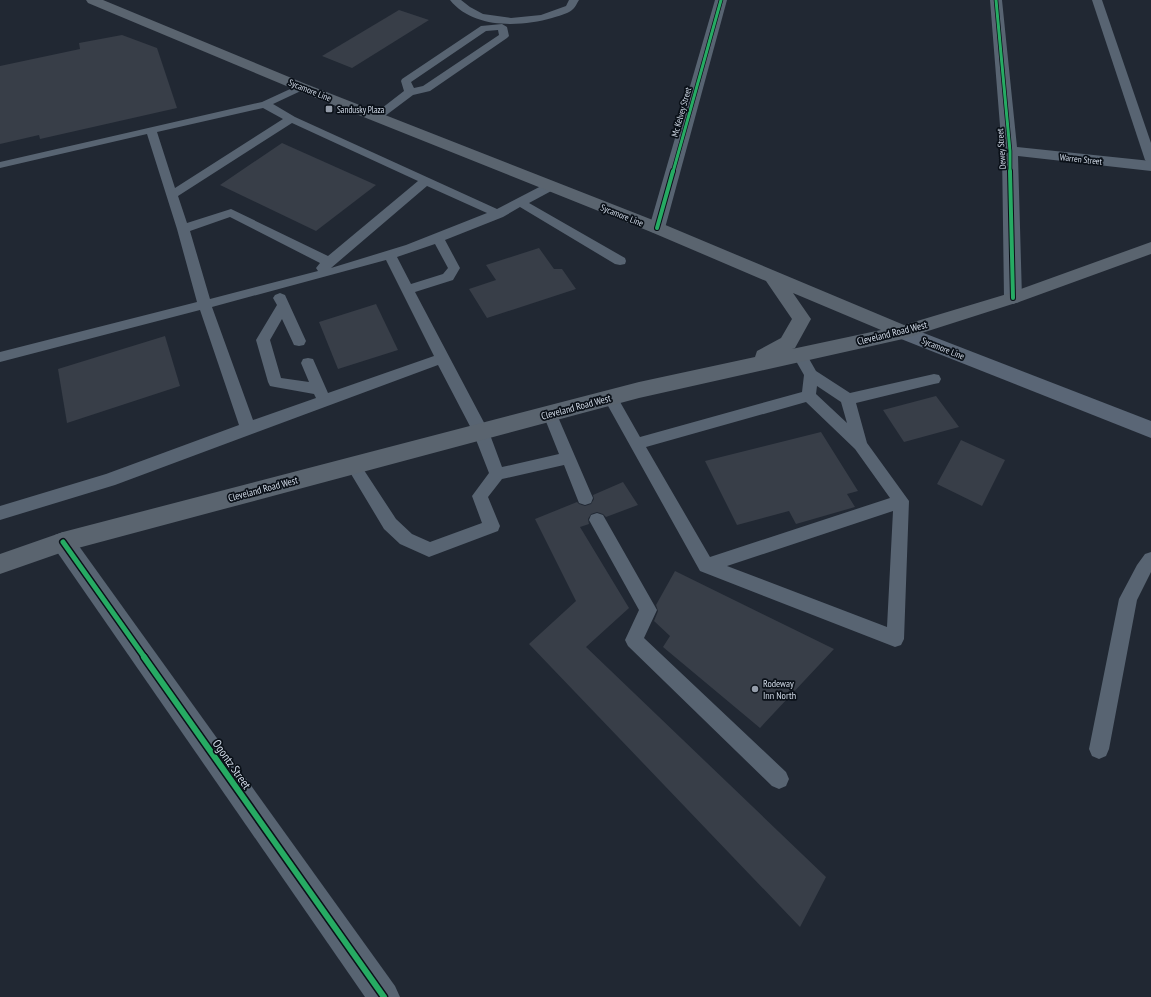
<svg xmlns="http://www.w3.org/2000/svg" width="1151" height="997" font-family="'PT Sans Narrow',sans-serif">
<rect width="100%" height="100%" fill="#212833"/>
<g fill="#383e48">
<polygon points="399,10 429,20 352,68 322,56"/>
<polygon points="122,35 157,48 177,108 40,139 39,135 0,144 0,66 80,49 79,43"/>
<polygon points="282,143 376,185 316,231 220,185"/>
<polygon points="539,248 554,269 562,269 576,289 487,318 469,289 496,280 486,265"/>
<polygon points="376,304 398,350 338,369 319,322"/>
<polygon points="165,336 180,386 67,423 58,369"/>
<polygon points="936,396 959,427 904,442 883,410"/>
<polygon points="821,432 858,491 847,494 855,507 796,524 789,511 737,525 705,461"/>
<polygon points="961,440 1005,460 982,506 937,484"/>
<polygon points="623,482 638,505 606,517 603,514 597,512 591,514 588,519 589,524 580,527 629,608 586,647 826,877 800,927 529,644 576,601 535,519 577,502 579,504 585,506 591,504 594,499 593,495"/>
<polygon points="675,571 834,649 760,728 663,647 670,636 654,621 658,611 656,605"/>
</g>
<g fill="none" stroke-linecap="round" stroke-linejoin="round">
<g fill="#586472" fill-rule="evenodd">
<path d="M450 0H461L470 7 483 14 511 18 541 15 566 6 569 0H579C577 3 575 8 572 10 567 14 558 16 552 18 520 27 473 29 450 0Z"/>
<polygon points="1092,0 1102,0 1151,143 1151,163 1147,162 1145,160"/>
<path d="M502 24 507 27 509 36 507 38 430 91 413 95 381 119H373L372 117 373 115 404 91 401 81 402 79 481 26ZM498 30 499 35 423 86 414 88 411 82 486 31Z"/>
<path d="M301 84 306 87 305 89 273 104 295 117 497 209 547 183H555L557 186 555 189 529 203 625 258 626 261 625 264 620 265 615 264 520 207 503 217 445 240 460 268 453 280 415 292 489 432 502 467 559 454 543 414 545 410 550 408 555 410 593 498 591 503 585 505 579 503 564 465 502 479 488 497 500 526 498 531 429 557 400 544 384 529 348 469 345 465 348 461 353 459 358 461 396 519 412 534 430 542 482 523 472 496 489 473 473 432 438 365 115 485 0 520V506L106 474 239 425 200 310 0 362V352L197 302 177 229 147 134 0 168V162L262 102ZM263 108 283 119 175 188 157 132ZM292 123 418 181 328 256 231 209 187 223 178 196ZM427 186 487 213 406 245 331 268ZM230 217 320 263 316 268 318 271 210 299 190 231ZM435 244 448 268 443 274 411 284 397 257ZM386 260 434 356 328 393 313 359 308 358 303 359 301 363 309 382 281 378 270 340 282 319 294 345 299 346 304 345 306 341 285 295 280 293 275 295 273 298 277 305 256 340 268 382 270 386 275 387 314 394 316 398 253 420 212 307Z"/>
<path d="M799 349 804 350 816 371 850 393 934 374 939 375 941 379 939 383 934 384 856 403 867 443 909 501 904 639 901 645 895 647 700 571 603 397 605 393 610 391 615 393 640 437 802 392 804 375 792 354 794 350ZM817 386 841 402 847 423 816 394ZM806 402 855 449 890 498 710 557 646 447ZM893 511 887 627 727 566Z"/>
<polygon points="597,513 603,515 657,610 644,638 786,772 789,779 786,786 779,789 772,786 628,646 625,640 639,610 589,520 591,515"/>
<polygon points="1151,552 1151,572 1137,600 1109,749 1106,756 1099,759 1092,756 1089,749 1119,599 1137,565 1145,554"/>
</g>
<g fill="#586472" fill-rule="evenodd">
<polygon points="715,0 727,0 665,228 663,232 657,233 651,232 649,228"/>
<polygon points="990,0 1002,0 1017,147 1151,161 1151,171 1018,156 1022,298 1019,302 1013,304 1007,302 1004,298 1002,151"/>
<polygon points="63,532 71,535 395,986 400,997 365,997 55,549 52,542 55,535"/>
</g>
<polygon fill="#5a6676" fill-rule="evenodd" points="903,325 1151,421 1151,438 896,337 894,332 896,327"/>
<path fill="#5a646f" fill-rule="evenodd" d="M86 0H103L306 84 663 224 904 325 1007 294 1151 242V254L1019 302 903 339 639 398 63 552 0 574V554L63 532 639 382 755 357 757 351 781 338 792 319 766 281 651 232 296 90 88 3ZM793 293 881 330 792 349 795 348 811 319Z"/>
<g stroke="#0a1018" stroke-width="4.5">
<g id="cycleway-far3">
<polyline points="996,0 1010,151 1010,172"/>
<polyline points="673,172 721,0"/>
</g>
</g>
<g stroke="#0a1018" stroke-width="6">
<g id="cycleway-far2">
<polyline points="1010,171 1013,298"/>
<polyline points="657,228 673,171"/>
</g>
</g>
<g stroke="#0a1018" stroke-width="8">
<polyline id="cycleway-far1" points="63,542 145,658"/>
</g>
<g stroke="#0a1018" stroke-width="9">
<polyline id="cycleway" points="144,657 384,997"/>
</g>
<use href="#cycleway-far3" stroke="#26ab63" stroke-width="3"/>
<use href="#cycleway-far2" stroke="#26ab63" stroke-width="4"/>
<use href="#cycleway-far1" stroke="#26ab63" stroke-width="5"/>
<use href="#cycleway" stroke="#26ab63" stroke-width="6"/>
</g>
<g fill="#949ca9" stroke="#0a1018" stroke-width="1.5">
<rect x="325" y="105" width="8" height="8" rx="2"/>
<circle cx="755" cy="689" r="4"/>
</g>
<g text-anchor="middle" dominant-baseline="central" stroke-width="3.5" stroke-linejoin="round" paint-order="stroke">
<g font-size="9" fill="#d2dbe8" stroke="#0a1018">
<text transform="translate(310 90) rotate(22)">Sycamore Line</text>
<text transform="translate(681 112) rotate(-74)">Mc Kelvey Street</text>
<text transform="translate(1001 149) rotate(-94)">Dewey Street</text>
<text transform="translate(1081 159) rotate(6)">Warren Street</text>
<text transform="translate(622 215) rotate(22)">Sycamore Line</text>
<text transform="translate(943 348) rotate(22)">Sycamore Line</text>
</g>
<g font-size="9" fill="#d2dbe8" stroke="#0a1018" text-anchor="start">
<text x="337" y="109">Sandusky Plaza</text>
</g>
<g font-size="10" fill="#d2dbe8" stroke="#0a1018">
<text transform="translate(892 333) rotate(-14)">Cleveland Road West</text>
<text transform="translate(576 407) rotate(-15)">Cleveland Road West</text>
<text transform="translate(263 489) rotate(-15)">Cleveland Road West</text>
</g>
<g font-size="10" fill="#d2dbe8" stroke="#0a1018" text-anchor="start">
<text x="763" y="683">Rodeway<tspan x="763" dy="12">Inn North</tspan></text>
</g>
<g font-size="12" fill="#d2dbe8" stroke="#0a1018">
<text transform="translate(232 764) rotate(55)">Ogontz Street</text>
</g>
</g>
</svg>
